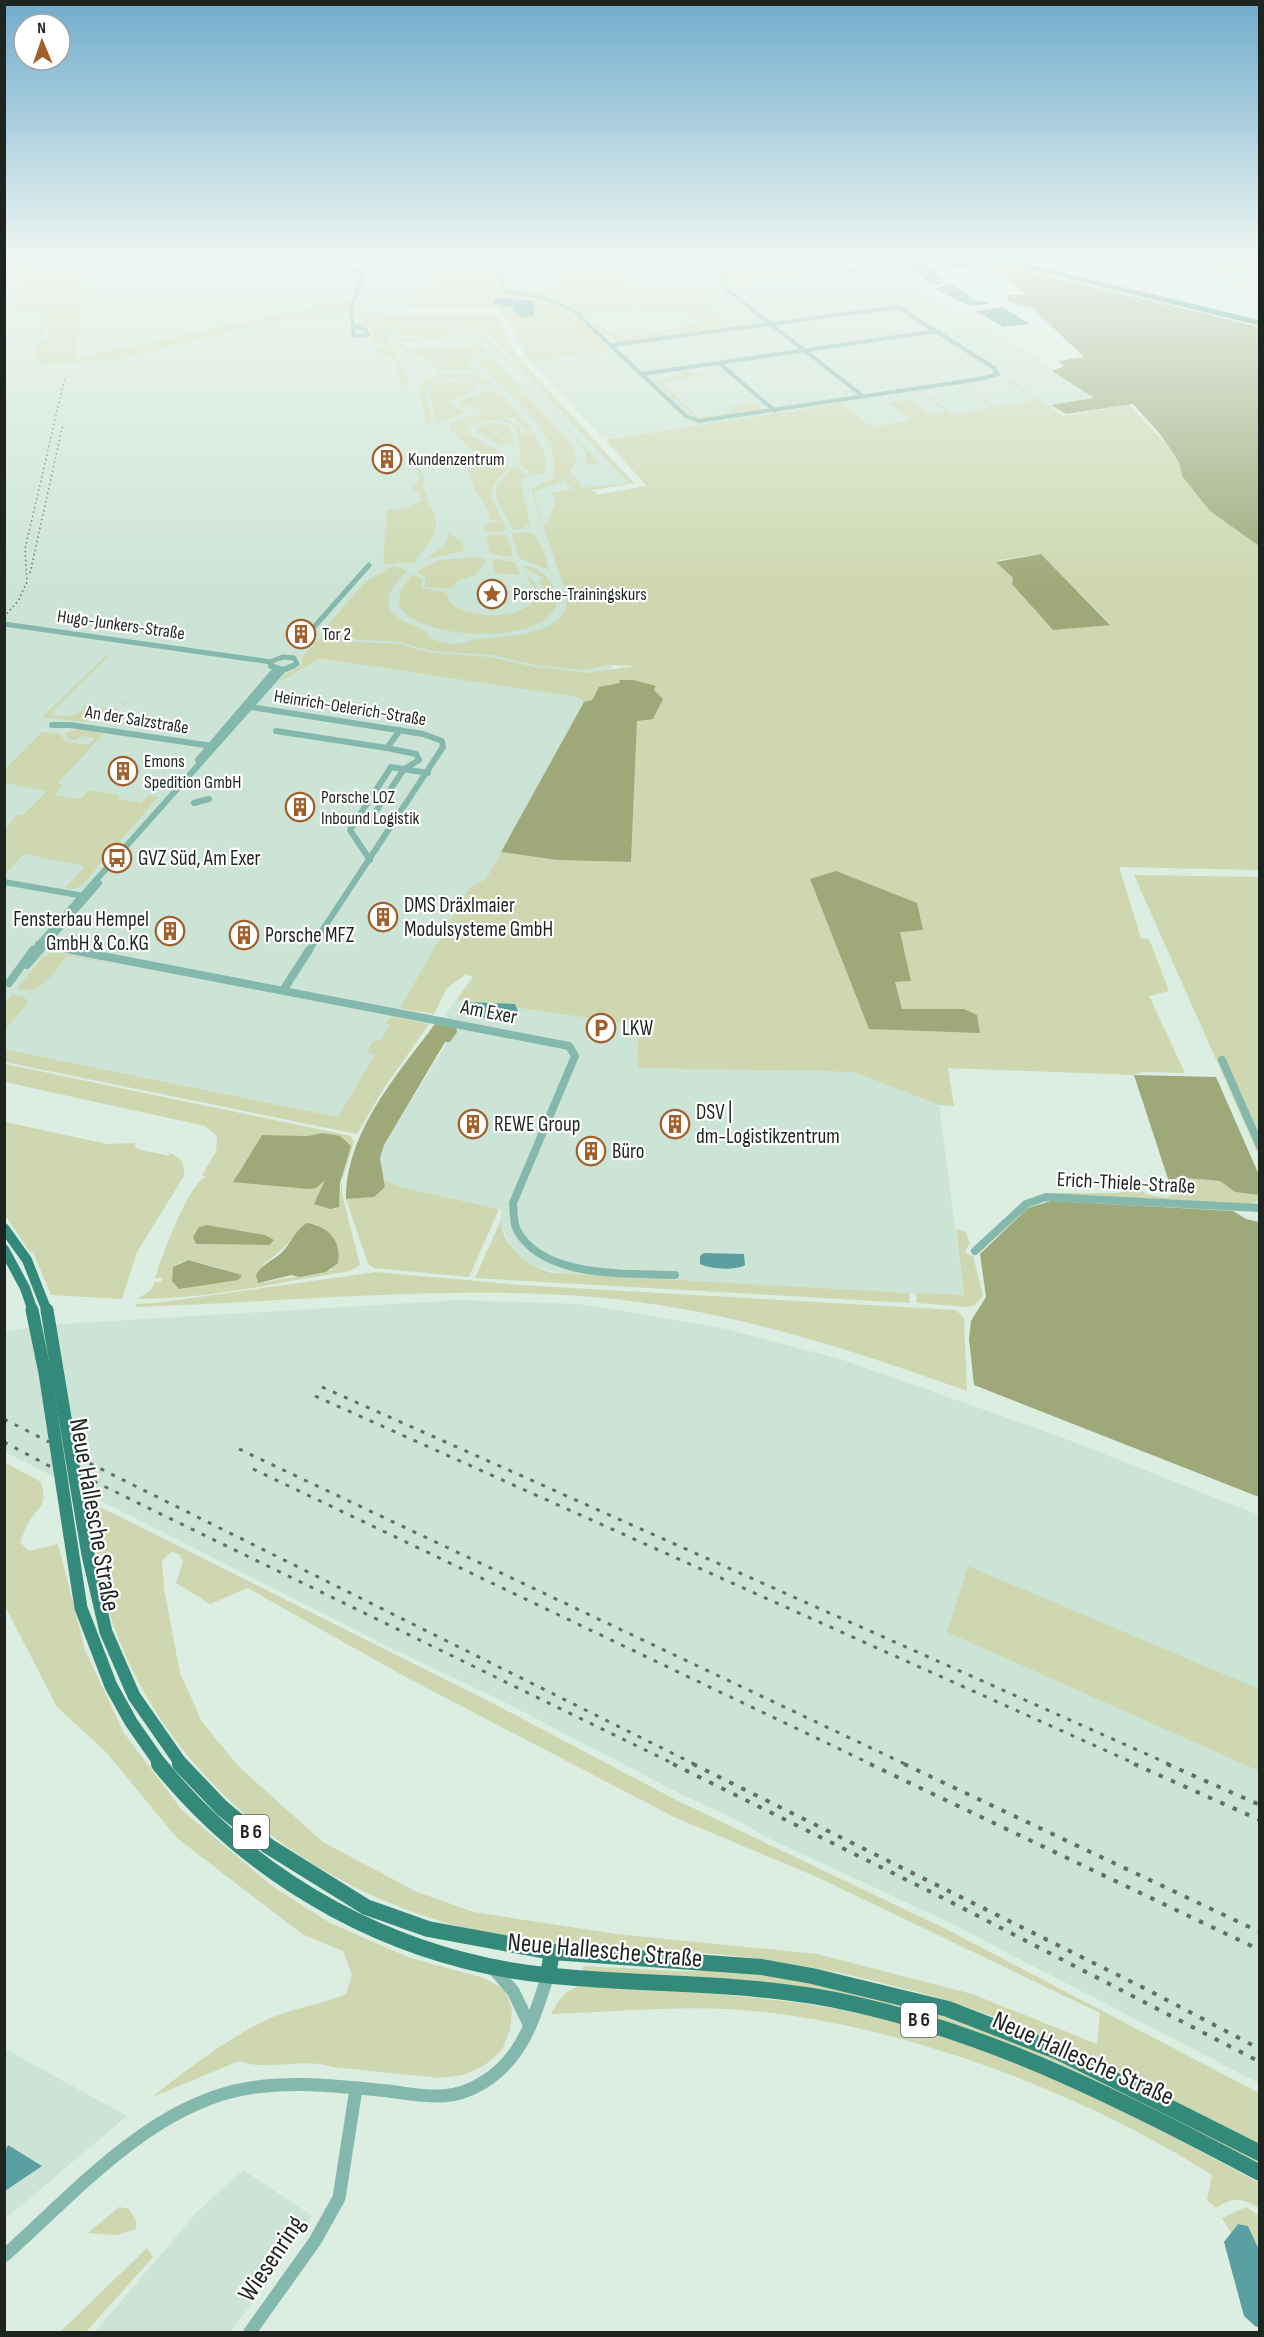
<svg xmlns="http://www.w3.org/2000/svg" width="1264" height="2337" font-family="'Sofia Sans Condensed',sans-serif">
<rect width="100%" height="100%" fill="#dcede2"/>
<g fill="#cce4d5">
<polygon points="16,262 480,262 479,267 489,267 503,262 875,262 954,311 962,310 1057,370 1053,371 1095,398 1051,405 1063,416 893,445 841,403 604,439 527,358 501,309 361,308 370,315 497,315 517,356 634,483 561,495 592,628 620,683 599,687 584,702 486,879 480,885 400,1008 447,1018 448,1016 445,1015 457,999 530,1001 639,1025 637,1068 854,1072 939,1105 964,1296 569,1275 537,1268 512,1250 501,1225 501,1209 400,1187 384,1180 381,1175 380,1158 384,1145 456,1028 397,1016 386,1024 390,1025 381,1040 373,1041 366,1053 375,1055 338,1117 5,1049 5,264 14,263 32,280 75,362 84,274 28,273"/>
<polygon points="460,1300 579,1304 629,1312 726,1329 840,1359 1058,1436 1259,1515 1259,2083 950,1923 766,1837 735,1819 681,1794 498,1699 391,1648 5,1452 5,1331 61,1324"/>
<polygon points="5,2049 127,2116 5,2219"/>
<polygon points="243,2170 312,2216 267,2284 230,2332 95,2332 197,2212"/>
</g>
<g fill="#ced7af" fill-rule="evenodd">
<polygon points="5,262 16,262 28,273 84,274 76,358 353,299 349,314 283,319 122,358 124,359 40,365 35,361 39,341 48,340 49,330 44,330 42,340 39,340 41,317 35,311 5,311 16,308 25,282 15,266 5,264"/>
<polygon points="1212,262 1247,262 1230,275 1250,289 1242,288"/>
<polygon points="442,272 500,272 499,288 502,291 542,298 574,313 612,350 530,361 501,309 413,308 419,292 436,292"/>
<polygon points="559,272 629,272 628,289 713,289 715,291 692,294 732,327 674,335 668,330 701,324 682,309 649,313 641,307 593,313 595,315 591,316 549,298 514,292 556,292"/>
<polygon points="724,274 795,274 796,277 727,286"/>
<path d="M358 308 385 314 497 315 517 356 634 483 588 491 596 492V495L647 486 606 441 609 439 841 403 872 427 911 420 889 403 910 400 928 414 945 411 919 391 921 390 953 414 992 408 959 384 979 381 962 385 994 407 1036 400 1004 378 985 380 1006 377 1063 416 1129 405 1166 444 1179 462 1182 476 1210 510 1259 546V870L1119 867 1141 938 1149 939 1169 991 1149 996 1185 1073 1143 1072 1134 1075 948 1068 954 1106 939 1105 854 1072 637 1068 639 1025 457 999 473 977 466 974 447 988 434 1014 400 1008 469 888 486 879 501 852 557 860 631 862 637 720 656 687 620 683 599 687 592 700 584 702 577 697 325 659 316 660 278 683 286 674 302 666V657L314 645V642L318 641 316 639H320L325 633 322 632 325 628 355 642 399 644 430 653 491 657 534 667 588 673 635 666 609 665 583 670 536 665 492 655 432 651 396 641 357 640 327 626 365 582 393 566 408 570C402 577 394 584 390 593 378 624 427 623 431 639 440 642 453 645 463 643 468 642 471 639 476 639 503 637 571 636 567 595L531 489 554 478C554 466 554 457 550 446 541 421 498 379 476 364L479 360 489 359 497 362 572 445 576 462 570 471 582 488 628 483 489 333 467 325 437 323 401 325 390 330V343L373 344 370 328 358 324ZM564 480 572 489 551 493 556 499 548 522 544 526 534 492ZM1041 554 1110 624V625L1012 584 1013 578 998 560ZM810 879 911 981 895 982 902 1009H964L869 1029Z"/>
<polygon points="593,320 609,333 618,332 623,339 664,331 669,336 615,342 593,323"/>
<path d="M442 325 468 328 485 335 599 463 586 464 587 454 580 444C560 422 493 338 469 333 448 328 410 341 396 333L405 327Z"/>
<path d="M442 333 473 337 492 356 478 357 469 361 470 365 479 372 457 370 435 372 436 366C426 354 407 359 399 345L403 344 410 350 469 346 475 344 472 340 457 337 401 342 397 338H413Z"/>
<polygon points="392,345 409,381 402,390 396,360 378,353 376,346"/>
<polygon points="685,370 691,374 725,371 661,382 699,418 734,412 729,407 746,405 743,403 751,401 763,410 703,419 695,418 653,380 680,376 682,374 679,371"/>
<path d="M447 373 477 375 491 382 484 388C468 376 448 376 430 384L425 392 433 424 426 425 419 385 430 377Z"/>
<polygon points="457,380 471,383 479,388 451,401 452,405 465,411 464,414 436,423 429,389 437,383"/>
<path d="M485 391 500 392 534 432 524 428 514 417 504 418 519 426 522 437 525 435 524 430 535 434 544 453 546 471C531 479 529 470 519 463L520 451 517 438 519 437 517 436 516 427C504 417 482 418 469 428L470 435 497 450 499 455C480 464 464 442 451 430L450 424 473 414 476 417 482 416 475 413 480 411 477 407 461 406 457 401Z"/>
<path d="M489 423 509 426 514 445 507 444 497 432 500 430 489 432C497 434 501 436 505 444L502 446 476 432 478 427Z"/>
<path d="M416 454 424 480 422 488C427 493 426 499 430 505 445 530 429 542 414 562L385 564C381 557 388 524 386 510L407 508 422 500 420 493 412 489 420 479 416 466 418 465Z"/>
<path d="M475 462 504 464 509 467C480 496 492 497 506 527L504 531H485L484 527 489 521 497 523 500 521 490 519C488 507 482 502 477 493 471 483 472 475 464 466Z"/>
<path d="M515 465 528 476 522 480 521 485 530 524 522 526 528 528 514 530C510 527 510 523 507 518 489 490 493 488 515 465Z"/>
<polygon points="449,533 462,542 463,551 426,559 445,545"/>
<polygon points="515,533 533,533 541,545 549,570 519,558 512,535"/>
<polygon points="489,535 507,535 513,557 490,554 486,537"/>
<polygon points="479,557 487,560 475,575 459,580 449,589 425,587 426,578 416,571 439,560"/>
<polygon points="497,559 516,563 519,575 495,573 492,561"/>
<path d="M522 566C541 566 555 582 557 599 555 647 416 642 399 605L401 590 413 574 422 580 421 588 447 593 450 603C468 619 532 622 537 592L523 571 535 583 539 592 547 591 537 580 542 582 540 579 543 578Z"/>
<path d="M107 655H110L51 712 54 713 53 715C67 717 74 718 85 708L81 707 84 704V706C97 708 116 713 126 703L123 701 128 702C116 714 97 711 85 722L42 717Z"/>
<polygon points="78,729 103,734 58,783 62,786 55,795 80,799 89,790 120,795 117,799 141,803 148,795 158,797 82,885 74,889 65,888 85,866 24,854 5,874 5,829 18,814 23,815 47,791 5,783 5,769 42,732 60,734 66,742 88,745 95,738 81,736 75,741 69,739 65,733"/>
<polygon points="1134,875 1259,877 1259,1156"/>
<path d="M52 953H61L124 966 67 956C54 971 41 997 17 988L43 957Z"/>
<polygon points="12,994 23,996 28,1002 5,1030 5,1003"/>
<polygon points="393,1016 429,1024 384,1088 357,1134 5,1062 4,1049 338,1117 375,1055 366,1053 373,1041 381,1040 390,1025 385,1024"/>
<path d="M5 1064 351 1136 354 1142 342 1180V1194L360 1265 350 1271C280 1282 208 1299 137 1299L151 1290 155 1282H161L162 1278H155C162 1257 188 1184 206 1177L202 1175 216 1152 217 1136 205 1126 5 1082ZM324 1133 343 1169 339 1206 335 1209 326 1178 238 1173 262 1135 309 1136ZM316 1224 332 1236V1270C309 1277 287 1276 264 1283L263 1264C286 1250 291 1234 316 1224ZM207 1225 265 1235 269 1245 196 1244 199 1227ZM188 1260 224 1269 183 1289 178 1263Z"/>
<path d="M5 1122 107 1144 134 1143 137 1149 169 1156V1153C181 1156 185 1164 184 1176L137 1252 122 1299 51 1295 33 1252H30L5 1215Z"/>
<polygon points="1176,1177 1220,1181 1235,1192 1259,1195 1260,1200 1250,1205 1043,1193 1118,1193 1124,1191 1123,1183 1137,1183 1145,1194 1166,1198 1173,1194 1171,1188 1175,1188"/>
<polygon points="384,1180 400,1187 499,1209 469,1277 374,1268 368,1264 346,1199 374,1197 385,1187"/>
<path d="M501 1220C501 1247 529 1267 552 1273L909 1293 910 1303 475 1278Z"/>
<polygon points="956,1229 966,1232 970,1244 965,1250 967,1254 973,1256 983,1296 975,1305 968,1307 917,1303 916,1293 964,1295"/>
<path d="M376 1272 520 1285 956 1310 964 1318 967 1391C845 1347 723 1308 593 1297 441 1285 288 1302 135 1307L136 1304 156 1303Z"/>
<path d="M4 1462 41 1482C47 1505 42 1503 30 1520 26 1526 23 1535 20 1542L29 1551 58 1544 85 1650 124 1733 182 1810 272 1886 330 1923 410 1958 484 1978 504 1989 512 2008 510 2030 502 2050 485 2065 463 2075 439 2078 333 2067C301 2057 269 2072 239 2061L152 2097C188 2069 230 2036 271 2018 295 2007 322 2005 346 1994L352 1975 343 1951 302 1934 177 1838 105 1751 57 1707 5 1606Z"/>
<path d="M91 1505H96L496 1705 678 1801 948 1930 1259 2093V2146C1147 2087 1034 2022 910 1990 851 1974 786 1961 725 1955 658 1948 590 1949 523 1940 342 1913 171 1796 111 1618 99 1583 96 1542 91 1505ZM171 1552 179 1554 183 1562 176 1583 210 1604 248 1588 402 1675 674 1817 817 1877 1100 2013 1097 2044 972 1994 817 1954 616 1934 473 1912 415 1891 323 1842 239 1767 202 1722 180 1673 164 1589 162 1561Z"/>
<polygon points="968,1566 1259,1689 1259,1771 947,1632"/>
<polygon points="584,1966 675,1971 741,1971 812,1982 945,2016 1056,2057 1259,2161 1259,2166 1145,2105 1055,2062 943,2021 585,1971 582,1968"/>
<path d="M582 1985C618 1986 655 1989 691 1992 766 1998 839 2005 911 2026 1034 2063 1147 2122 1259 2183V2208C1241 2198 1234 2196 1216 2208L1207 2200 1212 2175C1079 2090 886 2018 728 2009 670 2006 610 2012 551 2014 559 1999 565 1990 582 1985Z"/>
<polygon points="119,2207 129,2209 136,2221 136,2229 116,2235 88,2233"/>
<polygon points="1246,2207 1259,2216 1259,2250 1248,2226 1238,2224 1231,2233 1222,2218"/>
<polygon points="147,2248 153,2257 86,2332 60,2332"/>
</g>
<g fill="#9ea878">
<polygon points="1004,265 1259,327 1259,546 1210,511 1182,476 1179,462 1160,434 1133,404 1066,414 1051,405 1094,398 1052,371 1064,366 1058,361 1084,357 1032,308 1008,302 1008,295 1027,295 996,268"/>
<polygon points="1041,554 1110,625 1053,630 1012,584 1013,578 996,562"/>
<polygon points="619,680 633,680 656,686 654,690 663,699 653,719 637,721 631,862 557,860 501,852 584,702 592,700 599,687 620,683"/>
<polygon points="836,871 917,903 923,930 900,932 911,981 895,982 902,1009 964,1009 977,1015 980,1033 869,1029 810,879"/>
<path d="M435 1024 456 1028 457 1032 450 1042H445L384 1145 380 1158 385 1187 374 1197 346 1199C346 1132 397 1075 435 1024Z"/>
<polygon points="1134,1075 1216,1077 1259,1175 1259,1195 1235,1192 1220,1181 1176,1177 1175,1188 1171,1188"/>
<polygon points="323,1133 340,1136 351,1146 340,1183 339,1207 330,1209 314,1204 325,1180 316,1188 308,1189 233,1182 262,1135 308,1136"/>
<polygon points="1051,1201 1233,1211 1246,1219 1259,1222 1259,1497 974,1385 969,1339 971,1321 986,1297 980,1254 1028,1208"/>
<path d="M307 1223C328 1226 342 1241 338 1263L326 1272 299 1277 292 1275 258 1283 256 1275C265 1261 276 1260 285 1249 292 1240 297 1229 307 1223Z"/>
<polygon points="207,1225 265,1235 274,1240 269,1245 196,1244 193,1237 199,1227"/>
<polygon points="188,1260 242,1275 238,1280 179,1289 172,1281 173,1267"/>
</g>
<g fill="#5c9fa1">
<polygon points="921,263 930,266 943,282 939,285 929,283 907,266"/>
<path d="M950 283 974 300 989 303C967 311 954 297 935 289Z"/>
<polygon points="498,298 534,301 534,316 521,318 512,310 515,308 493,303 493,300"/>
<polygon points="1003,307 1029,324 1003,327 976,311"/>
<polygon points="467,1002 515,1004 518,1011 508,1023 462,1014 461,1008"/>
<path d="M704 1253 744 1254 745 1265C735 1271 710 1269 700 1264V1256Z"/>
<polygon points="8,2145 42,2166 5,2191 5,2151"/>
<polygon points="1238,2224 1248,2226 1259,2250 1260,2326 1256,2327 1244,2316 1224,2242"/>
</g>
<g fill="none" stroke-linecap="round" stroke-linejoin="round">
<g stroke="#85b8ac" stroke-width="4">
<polyline points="289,262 366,272 841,272 869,269 889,262"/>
<polyline points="504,269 501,286 503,290 543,297 580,314"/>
<polyline points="720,270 721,282 727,290 864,397"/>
<polyline points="575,312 686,416 699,421 980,379 998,374 994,368 898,307 612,345"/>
<polyline points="353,325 366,330 368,335 354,336 351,309 364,272"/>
<polyline points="719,363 775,411"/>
<polyline points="642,374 938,331"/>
</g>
<g stroke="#85b8ac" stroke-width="5">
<polyline points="4,624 271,662"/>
<polyline points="315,626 369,565"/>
<polyline points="274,667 271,666 272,661 283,657 294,658 297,664 290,667"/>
</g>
<g stroke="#85b8ac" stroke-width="6">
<polyline points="271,666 283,670 293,666"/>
<polyline points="244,706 423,734 442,741 443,747 308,952"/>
<polyline points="52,725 70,725 212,746"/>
<polyline points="276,731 387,748 400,730"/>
<polyline points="198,760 276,669"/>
<polyline points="194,803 209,799"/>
<polyline points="355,822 364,823 370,820 404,769 419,760 416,754 387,748"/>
<polyline points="370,860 350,830 391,767 428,773"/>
<polyline points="4,882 84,896"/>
<polyline points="38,944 79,952"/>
<polyline points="32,952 283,670"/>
<polyline points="39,952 99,883"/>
</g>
<g stroke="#85b8ac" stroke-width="8">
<path d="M71 950 569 1046 575 1056 513 1203C514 1211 513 1223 517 1230 543 1279 628 1273 675 1275"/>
<polyline points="27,965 40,950"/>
<polyline points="9,983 33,950"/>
<polyline points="284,989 309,950"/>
<polyline points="1222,1060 1260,1146"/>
<polyline points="975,1251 1026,1204 1046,1197 1260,1208"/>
</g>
<g stroke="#85b8ac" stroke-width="13">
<polyline points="494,1969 513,1991 530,2026"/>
<path d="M4 2256C73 2195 142 2114 234 2091 284 2079 337 2086 388 2091 405 2093 424 2097 442 2096 470 2095 498 2076 514 2054 531 2031 539 2002 548 1975"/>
<polyline points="250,2332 315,2241 339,2198 356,2089"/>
</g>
<g stroke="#338a7a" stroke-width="5">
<polyline points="933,262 962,266 984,262"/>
<polyline points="1009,262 1260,323"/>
</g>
<g stroke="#338a7a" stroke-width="10">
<polyline points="4,1228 27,1260 47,1311"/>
<polyline points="4,1249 25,1288 33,1311"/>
</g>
<g stroke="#338a7a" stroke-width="13">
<polyline points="32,1310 45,1373 81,1608 111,1686 131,1722 161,1765"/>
<polyline points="47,1310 88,1555 106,1632 134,1696 182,1765"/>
</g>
<g stroke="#338a7a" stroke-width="16">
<path d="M159 1764C256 1884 398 1961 553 1976 654 1986 754 1981 854 2004 1001 2037 1127 2103 1260 2173"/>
<polyline points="180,1764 222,1808 268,1846 366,1907 428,1929 552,1952 762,1967 812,1976 948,2009 1059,2052 1260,2153"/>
<polyline points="548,1975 552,1952"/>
</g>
<g stroke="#646e68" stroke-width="1.5" stroke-dasharray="1.5 3" stroke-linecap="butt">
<polyline points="30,573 63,424"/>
<polyline points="4,617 18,601 27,582 25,549 65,377"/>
</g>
<g stroke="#646e68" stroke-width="3" stroke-dasharray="4 8" stroke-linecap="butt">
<polyline points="322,1387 1171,1765"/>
<polyline points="315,1396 1138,1765"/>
<polyline points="4,1419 49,1442"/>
<polyline points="4,1442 53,1468"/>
<polyline points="239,1449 907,1765"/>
<polyline points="79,1458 696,1765"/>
<polyline points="253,1469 873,1765"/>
<polyline points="83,1476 676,1765"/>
</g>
<g stroke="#646e68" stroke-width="4" stroke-dasharray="4.5 9" stroke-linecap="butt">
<polyline points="673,1764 947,1900 1260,2062"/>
<polyline points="693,1764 1144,1988 1260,2049"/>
<polyline points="870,1764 1260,1950"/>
<polyline points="904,1764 1260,1932"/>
<polyline points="1134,1764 1260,1820"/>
<polyline points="1167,1764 1260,1805"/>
</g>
</g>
<linearGradient id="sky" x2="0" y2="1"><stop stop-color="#70accc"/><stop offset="0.44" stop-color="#eff7f2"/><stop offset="1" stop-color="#eff7f2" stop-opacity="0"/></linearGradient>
<rect width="1264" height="589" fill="url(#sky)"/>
<defs>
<g id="building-ring" transform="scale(1.5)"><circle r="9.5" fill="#fff" stroke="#a05f2b" stroke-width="1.5"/><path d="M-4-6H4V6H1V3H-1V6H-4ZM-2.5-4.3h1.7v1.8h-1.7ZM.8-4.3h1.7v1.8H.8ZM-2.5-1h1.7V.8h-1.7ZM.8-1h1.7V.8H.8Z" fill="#a05f2b"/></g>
<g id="sight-ring" transform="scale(1.5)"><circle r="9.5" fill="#fff" stroke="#a05f2b" stroke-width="1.5"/><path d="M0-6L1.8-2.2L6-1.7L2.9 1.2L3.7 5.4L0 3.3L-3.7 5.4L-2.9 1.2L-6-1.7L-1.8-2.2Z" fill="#a05f2b"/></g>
<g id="bus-ring" transform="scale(1.5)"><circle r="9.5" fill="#fff" stroke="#a05f2b" stroke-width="1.5"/><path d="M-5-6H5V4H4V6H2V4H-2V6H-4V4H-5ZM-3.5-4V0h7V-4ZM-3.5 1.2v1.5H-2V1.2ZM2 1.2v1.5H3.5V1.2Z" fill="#a05f2b"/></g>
<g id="parking-ring" transform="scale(1.5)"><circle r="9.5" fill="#fff" stroke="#a05f2b" stroke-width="1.5"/><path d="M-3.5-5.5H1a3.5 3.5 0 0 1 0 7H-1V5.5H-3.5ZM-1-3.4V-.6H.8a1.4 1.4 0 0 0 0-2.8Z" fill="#a05f2b"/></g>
</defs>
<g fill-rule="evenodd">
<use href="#building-ring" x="387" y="459"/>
<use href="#sight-ring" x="492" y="594"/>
<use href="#building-ring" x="301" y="634"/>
<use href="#building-ring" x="123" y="771"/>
<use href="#building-ring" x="300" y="807"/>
<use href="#bus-ring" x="117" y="858"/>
<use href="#building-ring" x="383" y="917"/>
<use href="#building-ring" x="170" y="931"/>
<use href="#building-ring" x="244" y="935"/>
<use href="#parking-ring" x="601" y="1028"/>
<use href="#building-ring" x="473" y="1124"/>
<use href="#building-ring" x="675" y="1124"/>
<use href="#building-ring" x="591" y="1151"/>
</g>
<g text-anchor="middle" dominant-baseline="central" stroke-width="4.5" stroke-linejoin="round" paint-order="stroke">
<g font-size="18" fill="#1e2420" stroke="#fff" text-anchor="start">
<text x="408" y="459">Kundenzentrum</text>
<text x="513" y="594">Porsche-Trainingskurs</text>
<text x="322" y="634">Tor 2</text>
<text x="144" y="761">Emons<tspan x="144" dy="21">Spedition GmbH</tspan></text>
<text x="321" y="797">Porsche LOZ<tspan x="321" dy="21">Inbound Logistik</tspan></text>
</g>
<g font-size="18" fill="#1e2420" stroke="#fff">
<text transform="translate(121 625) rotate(8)">Hugo-Junkers-Straße</text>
<text transform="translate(350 708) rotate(9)">Heinrich-Oelerich-Straße</text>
<text transform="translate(137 720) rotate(9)">An der Salzstraße</text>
</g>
<g fill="#fff" stroke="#626663" stroke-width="1.5">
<rect x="233" y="1815" width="36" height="34" rx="4.5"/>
<rect x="901" y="2003" width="36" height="34" rx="4.5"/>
</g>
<g font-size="20" font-weight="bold" fill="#1e2420">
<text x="251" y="1832">B 6</text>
<text x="919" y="2020">B 6</text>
</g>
<g font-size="21" fill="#1e2420" stroke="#fff" text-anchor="start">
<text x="138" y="858">GVZ Süd, Am Exer</text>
<text x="404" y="905">DMS Dräxlmaier<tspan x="404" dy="24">Modulsysteme GmbH</tspan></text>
<text x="149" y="919" text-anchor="end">Fensterbau Hempel<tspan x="149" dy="24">GmbH &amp; Co.KG</tspan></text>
<text x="265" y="935">Porsche MFZ</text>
<text x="622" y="1028">LKW</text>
<text x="696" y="1112">DSV |<tspan x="696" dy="24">dm-Logistikzentrum</tspan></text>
<text x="494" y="1124">REWE Group</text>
<text x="612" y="1151">Büro</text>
</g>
<g font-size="21" fill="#1e2420" stroke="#fff">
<text transform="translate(489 1012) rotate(11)">Am Exer</text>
<text transform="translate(1126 1183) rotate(3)">Erich-Thiele-Straße</text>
</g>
<g font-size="26" fill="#1e2420" stroke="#fff">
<text transform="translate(94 1515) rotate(80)">Neue Hallesche Straße</text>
<text transform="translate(605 1951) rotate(5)">Neue Hallesche Straße</text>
<text transform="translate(1083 2059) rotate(24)">Neue Hallesche Straße</text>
<text transform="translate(272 2259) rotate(-56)">Wiesenring</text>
</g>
</g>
<rect width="1264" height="2337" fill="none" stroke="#1e2420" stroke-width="12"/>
<g transform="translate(42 42) rotate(358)"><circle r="28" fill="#ffffff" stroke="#a5a7a6" stroke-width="1.5"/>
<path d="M0-4.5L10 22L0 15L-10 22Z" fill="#a05f2b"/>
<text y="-9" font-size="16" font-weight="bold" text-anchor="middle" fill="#1e2420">N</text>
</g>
</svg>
